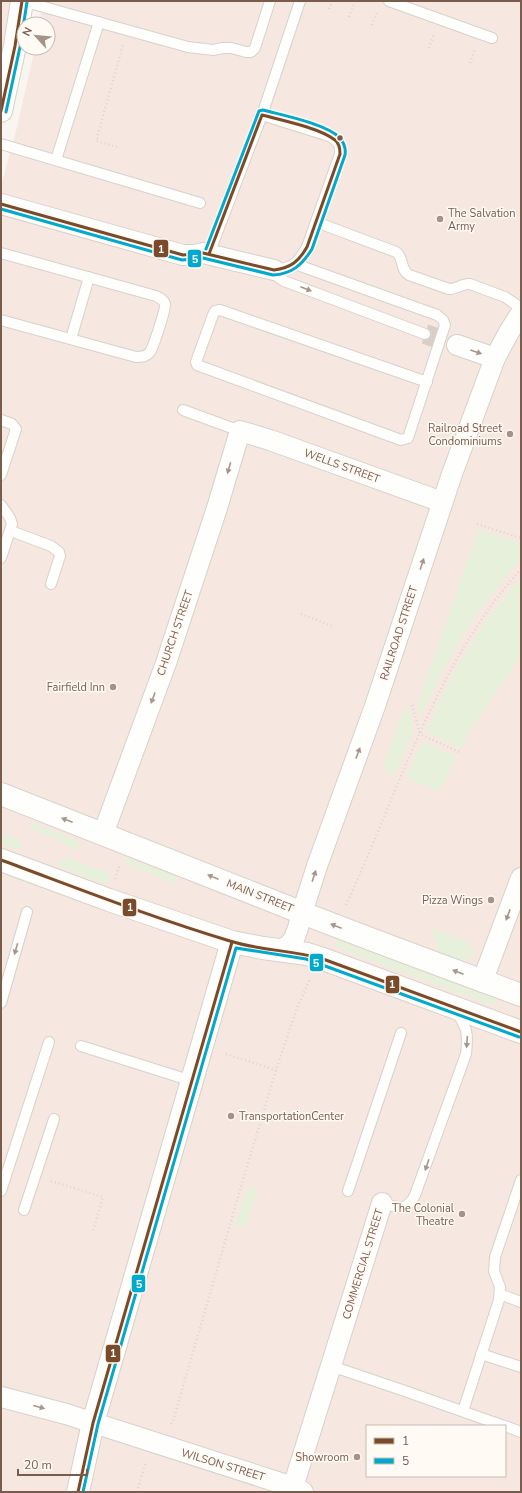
<svg xmlns="http://www.w3.org/2000/svg" width="522" height="1493" font-family="'Nunito Sans',sans-serif">
<rect width="100%" height="100%" fill="#f9f5f0"/>
<g fill="#f6e8e1" fill-rule="evenodd">
<polygon points="1,1 11,1 1,59"/>
<path d="M43 1H521V1492H1V186L16 131 35 48H48V24H39ZM367 1426H505V1476H367Z"/>
</g>
<g fill="#e7f0db">
<path d="M478 530 521 543V559C502 581 484 603 468 627 450 656 435 686 421 717L417 706Z"/>
<path d="M521 576V656L472 728 461 748 426 732C433 716 440 700 448 685 467 646 493 609 521 576Z"/>
<polygon points="410,708 414,728 395,775 384,771 383,766 403,711"/>
<polygon points="423,741 457,757 439,791 405,778"/>
<polygon points="35,823 82,843 73,852 66,843 29,828"/>
<polygon points="1,834 25,842 16,850 1,844"/>
<polygon points="68,855 69,858 110,874 107,885 57,865"/>
<polygon points="126,858 178,877 171,885 169,881 125,863"/>
<path d="M431 928 467 942 476 953C463 965 454 961 440 953Z"/>
<polygon points="338,940 496,999 494,1006 335,947"/>
<polygon points="248,1186 258,1189 245,1228 235,1225"/>
</g>
<g fill="none" stroke-linecap="round" stroke-linejoin="round">
<polyline stroke="#d9cfc7" stroke-width="20" stroke-dasharray="20 10" stroke-linecap="butt" points="425,334 457,345"/>
<g stroke="#d7d1cb" stroke-width="12">
<g id="service">
<polyline points="22,1 188,47 213,50 223,48 231,48 246,52 251,52 255,48 270,1"/>
<polyline points="389,1 492,38"/>
<path d="M262 115 329 136C337 140 341 145 340 154L307 247C298 263 293 268 274 270L278 277 284 281 425 334"/>
<polyline points="1,144 200,203"/>
<polyline points="56,160 99,22"/>
<path d="M316 222 396 252C404 257 400 270 409 275L449 289C457 289 463 283 470 284L505 297 521 308"/>
<path d="M1 253 156 296C160 298 164 300 165 304 166 309 153 348 150 352 146 357 141 357 136 357L1 320"/>
<polyline points="209,254 262,115 300,1"/>
<polyline points="295,264 437,315 443,320 445,325 408,438 401,440 197,365 196,362 213,315 215,311 220,310 427,382"/>
<polyline points="71,339 89,277"/>
<polyline points="183,410 240,431"/>
<polyline points="1,420 12,424 16,429 1,475"/>
<polyline points="1,505 10,518 12,524 1,558"/>
<polyline points="11,531 51,546 59,552 60,556 51,584"/>
<polyline points="1,1003 27,912"/>
<polyline points="81,1046 192,1081"/>
<polyline points="1,1191 49,1042"/>
<polyline points="348,1191 401,1033"/>
<path d="M382 1203C397 1208 407 1212 415 1195L466 1054C468 1035 468 1028 456 1012"/>
<polyline points="24,1210 54,1119"/>
<polyline points="500,1294 521,1302"/>
<polyline points="481,1354 521,1367"/>
<polyline points="331,1366 402,1390 504,1426"/>
<polyline points="463,1411 499,1300 500,1287 494,1271 495,1257 521,1180"/>
<polyline points="505,1426 521,1432"/>
</g>
</g>
<g stroke="#d7d1cb" stroke-width="22">
<g id="minor">
<polyline points="1,204 183,255 193,255 203,253 274,270"/>
<polyline points="457,345 495,358"/>
<polyline points="103,834 166,663 217,508 240,431 270,440 442,502"/>
<polyline points="278,950 288,946 294,939 298,928 302,913 317,866 375,706 452,474 495,358 509,332 521,313"/>
<polyline points="482,982 521,878"/>
<polyline points="1,1397 66,1414 293,1487 303,1492"/>
<polyline points="293,1487 382,1203"/>
</g>
</g>
<g stroke="#d7d1cb" stroke-width="24">
<g id="tertiary">
<polyline points="1,111 15,46 22,1"/>
<polyline points="78,1492 93,1423 232,942"/>
</g>
</g>
<g stroke="#d9d2cb" stroke-width="24">
<g id="secondary">
<path d="M1 794C94 830 187 868 280 904 360 936 440 965 521 995"/>
<polyline points="1,860 109,900 232,942 263,948 307,954 323,959 521,1032"/>
</g>
</g>
<g stroke="#dcd5d0" stroke-width="2.5" stroke-dasharray="1 3" stroke-linecap="butt">
<polyline points="329,9 332,1"/>
<polyline points="349,17 355,1"/>
<polyline points="372,25 377,12"/>
<polyline points="429,48 434,34"/>
<polyline points="470,63 475,49"/>
<polyline points="117,147 96,141 123,45"/>
<polyline points="477,524 521,538"/>
<polyline points="301,614 332,626"/>
<polyline points="412,705 420,734 459,752"/>
<polyline points="115,879 120,864"/>
<path d="M346 905C399 791 435 664 521 569"/>
<polyline points="226,1054 276,1070"/>
<polyline points="51,1181 103,1197 93,1231"/>
<polyline points="171,1424 173,1421 243,1180 276,1070 297,1008 310,979"/>
<polyline points="137,1492 146,1462"/>
</g>
<use href="#service" stroke="#fefefd" stroke-width="10"/>
<use href="#minor" stroke="#fefefd" stroke-width="20"/>
<use href="#tertiary" stroke="#fefefd" stroke-width="22"/>
<use href="#secondary" stroke="#fefefd" stroke-width="22"/>
<g stroke="#fffaf3" stroke-width="6">
<g id="bus-1">
<polyline points="1,111 15,46 22,1"/>
<path d="M1 204 183 255 203 253 274 270C291 268 299 261 307 247L340 154C340 148 339 143 335 140 320 128 281 120 262 115L209 254"/>
<path d="M1 860C77 888 153 918 230 941 261 951 293 950 323 959L521 1032"/>
<polyline points="78,1492 93,1423 232,942"/>
</g>
</g>
<g stroke="#fffaf3" stroke-width="6">
<g id="bus-2">
<polyline points="6,112 20,47 27,2"/>
<path d="M1 209 182 260 203 258 273 275C292 274 302 265 312 249L345 155C346 149 344 143 340 138 327 124 282 115 263 110L259 111 206 249"/>
<polyline points="83,1492 98,1424 236,948 306,959 519,1037"/>
</g>
</g>
<use href="#bus-1" stroke="#7a4b2a" stroke-width="3"/>
<use href="#bus-2" stroke="#00a9ce" stroke-width="3"/>
</g>
<defs><path id="oneway-solid" d="M-6-.8H1V-3.2L6.5 0L1 3.2V.8H-6Z"/></defs>
<g fill="#a8958b">
<use href="#oneway-solid" transform="translate(306 289) rotate(21)"/>
<use href="#oneway-solid" transform="translate(476 352) rotate(19)"/>
<use href="#oneway-solid" transform="translate(229 468) rotate(106)"/>
<use href="#oneway-solid" transform="translate(422 564) rotate(-72)"/>
<use href="#oneway-solid" transform="translate(153 698) rotate(110)"/>
<use href="#oneway-solid" transform="translate(358 753) rotate(-70)"/>
<use href="#oneway-solid" transform="translate(67 820) rotate(-159)"/>
<use href="#oneway-solid" transform="translate(314 876) rotate(-72)"/>
<use href="#oneway-solid" transform="translate(213 877) rotate(-158)"/>
<use href="#oneway-solid" transform="translate(508 915) rotate(110)"/>
<use href="#oneway-solid" transform="translate(336 926) rotate(-159)"/>
<use href="#oneway-solid" transform="translate(16 949) rotate(106)"/>
<use href="#oneway-solid" transform="translate(458 972) rotate(-159)"/>
<use href="#oneway-solid" transform="translate(467 1042) rotate(94)"/>
<use href="#oneway-solid" transform="translate(427 1165) rotate(109)"/>
<use href="#oneway-solid" transform="translate(39 1407) rotate(15)"/>
</g>
<circle fill="#7a5c4d" stroke="#fffaf3" stroke-width="1.5" cx="340" cy="138" r="3.5"/>
<g fill="#a69286" stroke="#fffaf3" stroke-width="1.5">
<circle cx="440" cy="219" r="4"/>
<circle cx="510" cy="434" r="4"/>
<circle cx="113" cy="687" r="4"/>
<circle cx="491" cy="900" r="4"/>
<circle cx="231" cy="1116" r="4"/>
<circle cx="462" cy="1214" r="4"/>
<circle cx="357" cy="1457" r="4"/>
</g>
<g text-anchor="middle" dominant-baseline="central" stroke-width="3" stroke-linejoin="round" paint-order="stroke">
<g font-size="11" fill="#7a5c4d" stroke="#fffaf3" text-anchor="end">
<text x="448" y="213" text-anchor="start">The Salvation<tspan x="448" dy="13">Army</tspan></text>
<text x="502" y="428">Railroad Street<tspan x="502" dy="13">Condominiums</tspan></text>
<text x="105" y="687">Fairfield Inn</text>
<text x="483" y="900">Pizza Wings</text>
<text x="239" y="1116" text-anchor="start">TransportationCenter</text>
<text x="454" y="1208">The Colonial<tspan x="454" dy="13">Theatre</tspan></text>
<text x="349" y="1457">Showroom</text>
</g>
<g font-size="11" fill="#7a5c4d" stroke="#fffaf3">
<text transform="translate(342 466) rotate(20)">WELLS STREET</text>
<text transform="translate(175 633) rotate(-71)">CHURCH STREET</text>
<text transform="translate(399 633) rotate(-72)">RAILROAD STREET</text>
<text transform="translate(260 896) rotate(22)">MAIN STREET</text>
<text transform="translate(363 1264) rotate(-73)">COMMERCIAL STREET</text>
<text transform="translate(223 1465) rotate(17)">WILSON STREET</text>
</g>
</g>
<g stroke="#fffaf3" stroke-width="1.5">
<rect x="153" y="239" width="16" height="19" rx="4" fill="#7a4b2a"/>
<rect x="187" y="249" width="15" height="19" rx="4" fill="#00a9ce"/>
<rect x="122" y="898" width="15" height="19" rx="4" fill="#7a4b2a"/>
<rect x="309" y="953" width="15" height="19" rx="4" fill="#00a9ce"/>
<rect x="385" y="975" width="15" height="19" rx="4" fill="#7a4b2a"/>
<rect x="131" y="1274" width="15" height="19" rx="4" fill="#00a9ce"/>
<rect x="105" y="1344" width="16" height="19" rx="4" fill="#7a4b2a"/>
</g>
<g font-size="11" text-anchor="middle" font-weight="bold" fill="#fff">
<text x="161" y="253">1</text>
<text x="195" y="263">5</text>
<text x="130" y="911">1</text>
<text x="316" y="967">5</text>
<text x="392" y="988">1</text>
<text x="139" y="1288">5</text>
<text x="113" y="1357">1</text>
</g>
<rect width="522" height="1493" fill="none" stroke="#7a5c4d" stroke-width="4"/>
<rect x="366" y="1425" width="140" height="52" fill="#fffaf3" stroke="#cabbb1"/>
<rect x="374" y="1438" width="20" height="6" fill="#7a4b2a" stroke="#cabbb1"/>
<text x="402" y="1445" font-size="12" fill="#7a5c4d">1</text>
<rect x="374" y="1458" width="20" height="6" fill="#00a9ce" stroke="#cabbb1"/>
<text x="402" y="1465" font-size="12" fill="#7a5c4d">5</text>
<g transform="translate(36 36) rotate(297)"><circle r="19" fill="#fffaf3" stroke="#cabbb1"/>
<path d="M0-3L7 15L0 10L-7 15Z" fill="#a69286"/>
<text y="-6" font-size="11" font-weight="bold" text-anchor="middle" fill="#7a5c4d">N</text>
</g>
<path d="M18 1469v6h69v-6" fill="none" stroke="#7a5c4d" stroke-width="2"/>
<text x="24" y="1469" font-size="12" fill="#7a5c4d" stroke="#fffaf3" stroke-width="3" paint-order="stroke">20 m</text>
</svg>
